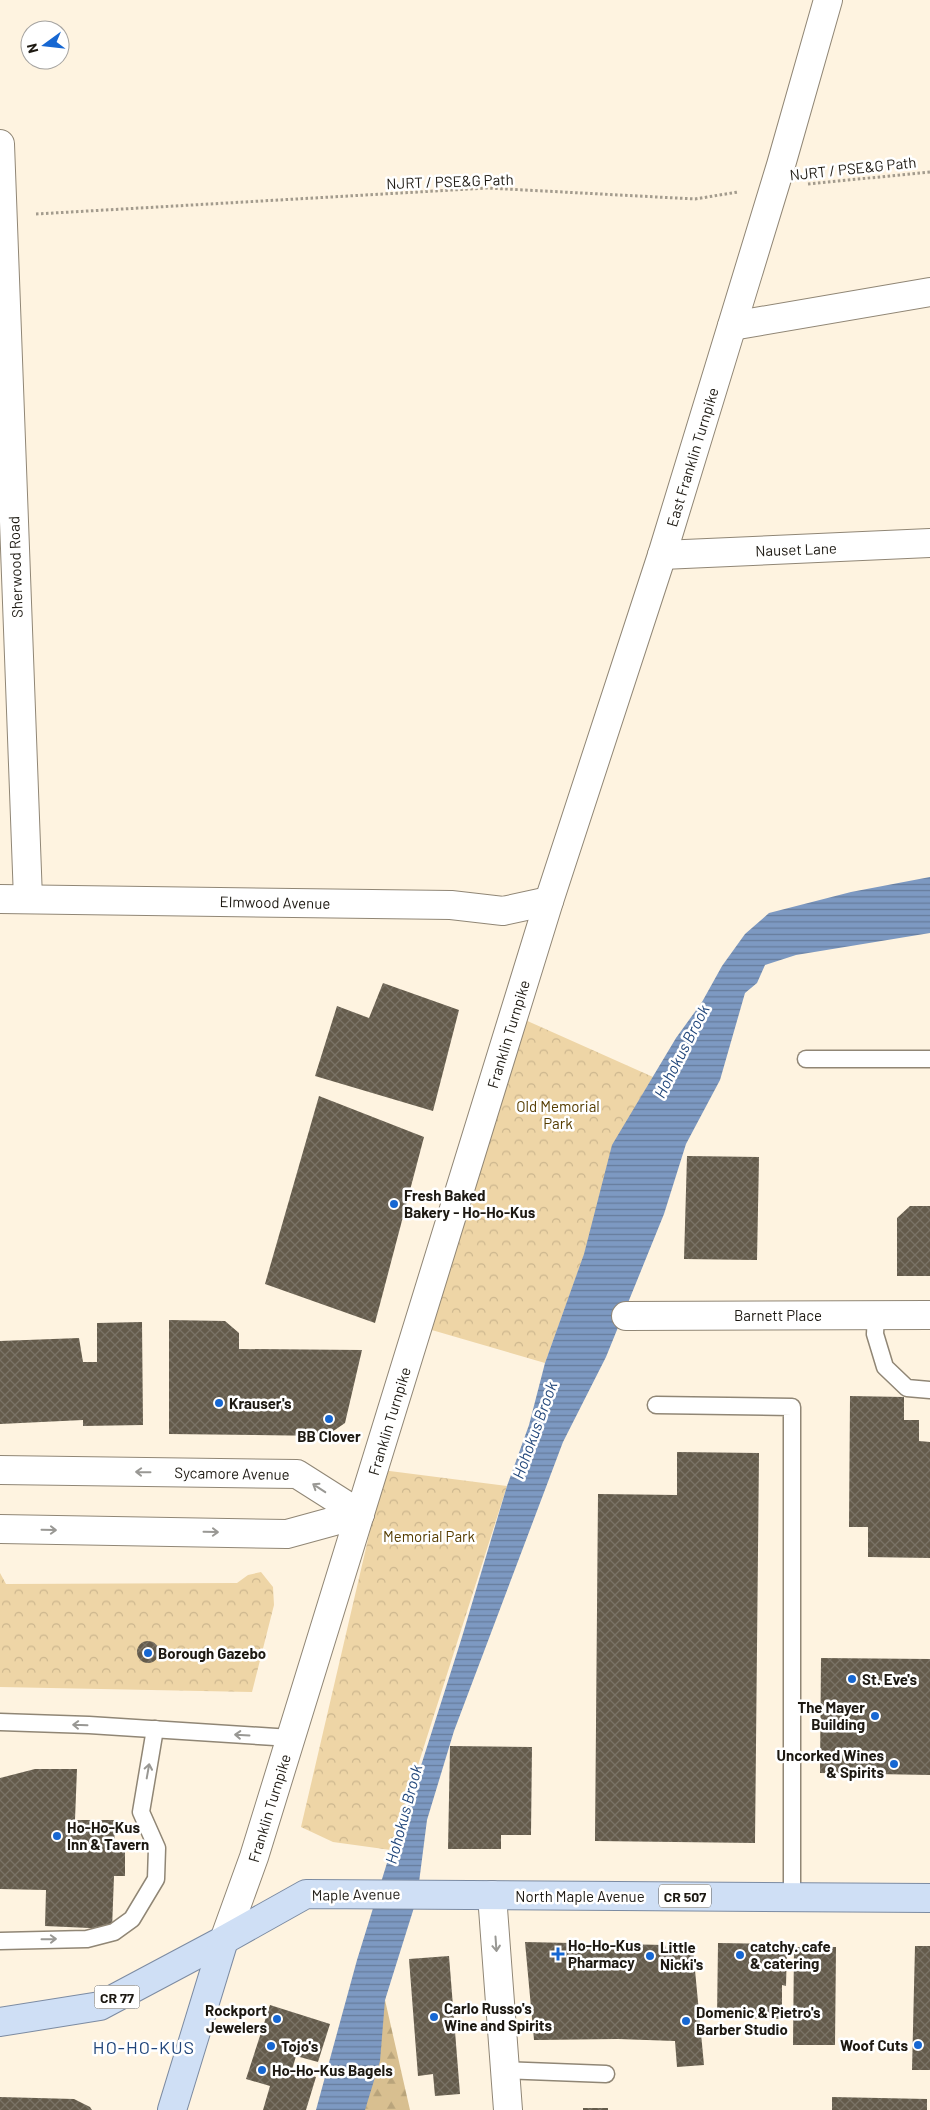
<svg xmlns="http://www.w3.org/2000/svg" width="930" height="2110" font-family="Barlow,sans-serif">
<defs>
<pattern id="forest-firs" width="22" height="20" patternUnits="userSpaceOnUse" patternTransform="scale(1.25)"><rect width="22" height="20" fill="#d8bf90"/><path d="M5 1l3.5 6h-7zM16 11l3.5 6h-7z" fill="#b9a47b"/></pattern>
<pattern id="park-crowns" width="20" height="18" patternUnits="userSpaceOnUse" patternTransform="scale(1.25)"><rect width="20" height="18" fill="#eed5a6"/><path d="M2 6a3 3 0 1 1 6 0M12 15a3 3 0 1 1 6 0" fill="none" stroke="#ccb68e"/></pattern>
<pattern id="water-rules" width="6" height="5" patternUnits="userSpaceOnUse" patternTransform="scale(1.25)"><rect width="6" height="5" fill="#7d99c2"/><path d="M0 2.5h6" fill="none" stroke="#667c9c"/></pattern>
<pattern id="building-cross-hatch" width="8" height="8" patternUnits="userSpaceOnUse" patternTransform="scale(1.25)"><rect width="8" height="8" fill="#645b4b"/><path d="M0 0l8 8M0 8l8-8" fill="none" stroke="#7a7366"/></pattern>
</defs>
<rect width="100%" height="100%" fill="#fef3e0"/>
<polygon fill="url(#forest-firs)" points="388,1988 385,2000 410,2110 327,2110"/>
<g fill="url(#park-crowns)">
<polygon points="514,1015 653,1077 641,1097 545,1363 418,1326"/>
<polygon points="374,1469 507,1486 391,1850 333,1842 301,1827 373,1518"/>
<polygon points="261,1572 273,1587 274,1605 252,1692 0,1687 0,1573 6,1584 237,1583 248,1575"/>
</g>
<polygon fill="url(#water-rules)" points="930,877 930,933 796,955 765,965 757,983 745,993 720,1080 686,1144 664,1214 606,1357 563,1442 454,1731 427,1820 417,1898 385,2000 380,2061 365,2110 316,2110 357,1960 391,1850 404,1819 462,1637 507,1486 529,1425 545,1363 584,1254 612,1145 676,1038 702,1002 722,966 745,934 769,913 851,892"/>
<g fill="url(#building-cross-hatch)">
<polygon points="383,983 459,1010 433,1111 315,1076 337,1006 369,1018"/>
<polygon points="319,1096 424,1137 375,1323 265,1284"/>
<polygon points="687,1156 759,1157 757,1260 684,1259"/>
<polygon points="910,1206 930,1206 930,1276 897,1276 897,1218"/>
<polygon points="169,1320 225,1321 239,1333 239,1349 362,1350 345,1423 326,1436 169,1434"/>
<polygon points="142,1322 143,1425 83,1426 83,1420 0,1424 0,1341 79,1338 83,1362 97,1362 97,1323"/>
<polygon points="850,1396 904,1397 904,1420 919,1420 919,1441 930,1442 930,1558 868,1557 868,1527 849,1527"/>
<polygon points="677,1452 759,1453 755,1843 595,1841 598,1494 677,1495"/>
<circle cx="148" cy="1652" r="11"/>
<polygon points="821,1658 930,1659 930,1775 820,1773"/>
<polygon points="450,1746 532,1747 531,1835 501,1835 501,1849 448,1849"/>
<polygon points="35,1769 77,1769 75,1820 115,1820 114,1852 125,1851 125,1876 114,1876 112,1929 45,1926 46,1890 0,1889 0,1778"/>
<polygon points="525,1942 665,1945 667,1951 693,1949 704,2065 677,2067 675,2041 618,2039 534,2040"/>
<polygon points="718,1943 781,1944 782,1946 787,1947 786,1986 782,1985 782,2019 717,2018"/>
<polygon points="915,1946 930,1946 930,2070 912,2070"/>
<polygon points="794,1947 836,1947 835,2045 793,2045"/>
<polygon points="449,1956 460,2094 435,2096 433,2074 418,2076 409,1959"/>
<polygon points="270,2005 330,2024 318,2062 296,2056 292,2070 316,2077 306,2110 263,2110 270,2086 246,2079"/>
<polygon points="0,2097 74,2099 90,2107 92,2110 0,2110"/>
<polygon points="832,2097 927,2099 927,2110 832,2110"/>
<rect x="583" y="2108" width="25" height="2"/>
</g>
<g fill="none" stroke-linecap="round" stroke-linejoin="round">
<g stroke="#908675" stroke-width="19">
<g id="service">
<polyline points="806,1059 930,1059"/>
<polyline points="876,1315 875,1334 885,1367 907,1388 930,1390"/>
<polyline points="656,1405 792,1407 792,1897"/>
<polyline points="0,1722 89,1725 291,1738"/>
<polyline points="0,1941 87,1939 114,1932 132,1919 156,1879 157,1848 141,1812 155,1729"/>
<polyline points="504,2070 606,2074"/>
</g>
</g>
<g stroke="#908675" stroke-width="30">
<g id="minor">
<polyline points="0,144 28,899"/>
<polyline points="732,326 930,292"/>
<polyline points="662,555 930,543"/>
<polyline points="0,899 451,905 503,911 549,901"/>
<polyline points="626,1316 930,1315"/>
<polyline points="0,1470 297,1474 360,1514"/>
<polyline points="0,1529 287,1534 360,1514"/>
<polyline points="492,1895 508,2110"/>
</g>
</g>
<g stroke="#908675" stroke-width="30">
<polyline id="tertiary" points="224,1940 254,1857 549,901 662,555 781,165 828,0"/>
</g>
<g stroke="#7c8ba2" stroke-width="30">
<g id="primary">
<polyline points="0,2022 100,2006 224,1940 306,1894 930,1898"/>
<polyline points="172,2110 224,1940"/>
</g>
</g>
<g stroke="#a39b8d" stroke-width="3" stroke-dasharray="2.5 2.5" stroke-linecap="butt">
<polyline points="808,184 930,172"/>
<polyline points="36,214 487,188 695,199 738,192"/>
</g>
<use href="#service" stroke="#fff" stroke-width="16"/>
<use href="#minor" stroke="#fff" stroke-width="28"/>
<use href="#tertiary" stroke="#fff" stroke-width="28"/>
<use href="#primary" stroke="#cfdff5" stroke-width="28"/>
</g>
<defs><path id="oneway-shaft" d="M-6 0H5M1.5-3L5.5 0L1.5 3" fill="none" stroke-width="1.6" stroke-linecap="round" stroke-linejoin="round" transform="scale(1.25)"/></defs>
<g stroke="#999894">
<use href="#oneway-shaft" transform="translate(143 1472) rotate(-179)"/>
<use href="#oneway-shaft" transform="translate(319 1488) rotate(-147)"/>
<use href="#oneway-shaft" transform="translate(49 1530) rotate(1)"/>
<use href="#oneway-shaft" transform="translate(211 1532) rotate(1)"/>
<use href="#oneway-shaft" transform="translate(80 1725) rotate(-178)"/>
<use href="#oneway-shaft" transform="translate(242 1735) rotate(-177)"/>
<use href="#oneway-shaft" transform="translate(148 1771) rotate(-80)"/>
<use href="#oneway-shaft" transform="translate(49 1939) rotate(-1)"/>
<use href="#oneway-shaft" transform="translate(496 1944) rotate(86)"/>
</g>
<g fill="#1667d2" stroke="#fff" stroke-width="2">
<circle cx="394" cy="1204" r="5"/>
<circle cx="219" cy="1403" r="5"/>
<circle cx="329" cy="1419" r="5"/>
<circle cx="148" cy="1653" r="5"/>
<circle cx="852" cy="1679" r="5"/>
<circle cx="875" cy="1716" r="5"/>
<circle cx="894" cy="1764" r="5"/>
<circle cx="57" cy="1836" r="5"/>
<path d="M555.5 1946.5h5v5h5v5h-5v5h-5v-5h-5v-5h5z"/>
<circle cx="740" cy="1955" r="5"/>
<circle cx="650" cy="1956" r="5"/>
<circle cx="434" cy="2017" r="5"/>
<circle cx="277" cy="2019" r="5"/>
<circle cx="686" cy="2021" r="5"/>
<circle cx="918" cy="2045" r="5"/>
<circle cx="271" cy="2046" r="5"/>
<circle cx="262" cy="2070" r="5"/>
</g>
<g text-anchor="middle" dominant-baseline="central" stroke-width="5" stroke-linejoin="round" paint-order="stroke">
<g fill="#fff" stroke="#615e59" stroke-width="1">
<rect x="659" y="1884.5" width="52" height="23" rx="4"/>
<rect x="94.5" y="1985.5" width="45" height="23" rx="4"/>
</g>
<g font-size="14" font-weight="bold" fill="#1d1912">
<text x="685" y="1896">CR 507</text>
<text x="117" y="1997">CR 77</text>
</g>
<g font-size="15" fill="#1d1912" stroke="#fff">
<text transform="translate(853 168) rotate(-6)">NJRT / PSE&amp;G Path</text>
<text transform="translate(450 181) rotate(-2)">NJRT / PSE&amp;G Path</text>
<text transform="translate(692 457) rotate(-73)">East Franklin Turnpike</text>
<text transform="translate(796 549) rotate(-2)">Nauset Lane</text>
<text transform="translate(15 567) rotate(-92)">Sherwood Road</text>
<text transform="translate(275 902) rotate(1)">Elmwood Avenue</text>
<text transform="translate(508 1034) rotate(-73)">Franklin Turnpike</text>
<text x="778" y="1315">Barnett Place</text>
<text transform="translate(389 1421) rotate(-73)">Franklin Turnpike</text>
<text transform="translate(232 1473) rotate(1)">Sycamore Avenue</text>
<text transform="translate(269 1808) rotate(-73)">Franklin Turnpike</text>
<text transform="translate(356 1894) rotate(-1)">Maple Avenue</text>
<text x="580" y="1896">North Maple Avenue</text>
</g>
<g font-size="15" fill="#553c00" stroke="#fff">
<text x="558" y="1106">Old Memorial<tspan x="558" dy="17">Park</tspan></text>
<text x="429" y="1536">Memorial Park</text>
</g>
<g font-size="15" font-weight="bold" fill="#1d1912" stroke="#fff" text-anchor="start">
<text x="404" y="1195">Fresh Baked<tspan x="404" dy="17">Bakery - Ho-Ho-Kus</tspan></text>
<text x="229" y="1403">Krauser's</text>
<text x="329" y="1436" text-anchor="middle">BB Clover</text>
<text x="158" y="1653">Borough Gazebo</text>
<text x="862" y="1679">St. Eve's</text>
<text x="865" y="1707" text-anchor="end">The Mayer<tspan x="865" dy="17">Building</tspan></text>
<text x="884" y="1755" text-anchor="end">Uncorked Wines<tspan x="884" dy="17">&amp; Spirits</tspan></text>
<text x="67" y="1827">Ho-Ho-Kus<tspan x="67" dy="17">Inn &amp; Tavern</tspan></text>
<text x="568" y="1945">Ho-Ho-Kus<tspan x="568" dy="17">Pharmacy</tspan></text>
<text x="750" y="1946">catchy. cafe<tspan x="750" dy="17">&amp; catering</tspan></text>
<text x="660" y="1947">Little<tspan x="660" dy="17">Nicki's</tspan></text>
<text x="444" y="2008">Carlo Russo's<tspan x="444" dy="17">Wine and Spirits</tspan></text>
<text x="267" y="2010" text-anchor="end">Rockport<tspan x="267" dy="17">Jewelers</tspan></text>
<text x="696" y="2012">Domenic &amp; Pietro's<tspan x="696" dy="17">Barber Studio</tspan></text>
<text x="908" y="2045" text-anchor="end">Woof Cuts</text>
<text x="281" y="2046">Tojo's</text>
<text x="272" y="2070">Ho-Ho-Kus Bagels</text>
</g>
<g font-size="16" font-style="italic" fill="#22477b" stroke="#fff">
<text transform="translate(681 1051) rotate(-63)">Hohokus Brook</text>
<text transform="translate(534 1430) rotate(-70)">Hohokus Brook</text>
<text transform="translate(403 1814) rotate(-75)">Hohokus Brook</text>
</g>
<g font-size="18" letter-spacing="1" fill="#20457a" stroke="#fff">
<text x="144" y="2047">HO-HO-KUS</text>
</g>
</g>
<g transform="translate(45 45) rotate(255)"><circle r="24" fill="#ffffff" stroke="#a5a3a0"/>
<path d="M0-4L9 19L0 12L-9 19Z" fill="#1667d2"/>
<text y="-8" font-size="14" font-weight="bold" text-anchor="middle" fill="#1d1912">N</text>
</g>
</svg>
